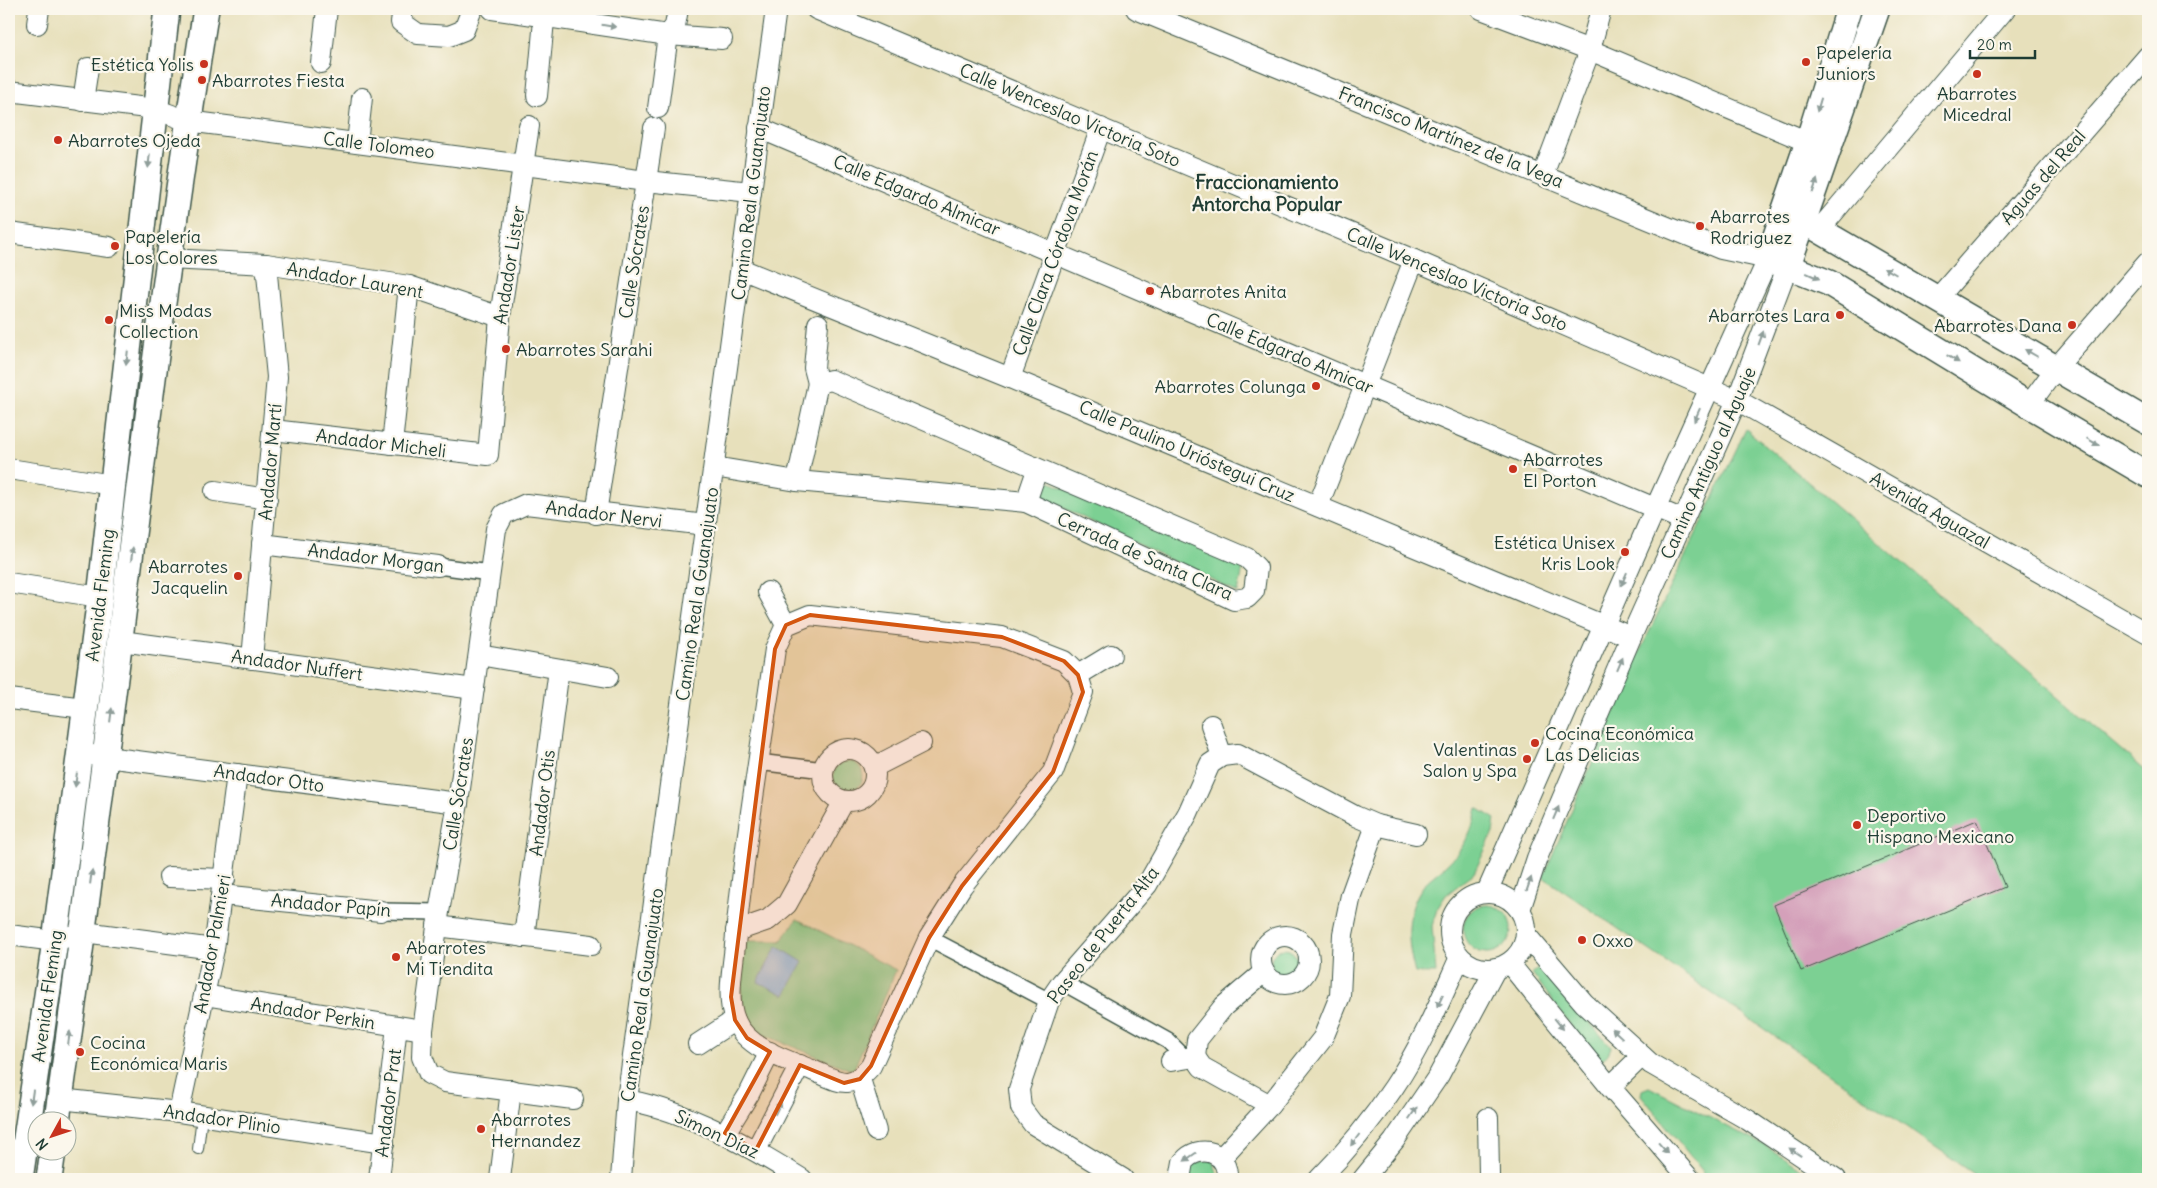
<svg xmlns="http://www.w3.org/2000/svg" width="2157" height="1188" font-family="Delius,sans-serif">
<rect width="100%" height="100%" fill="#fbf7ec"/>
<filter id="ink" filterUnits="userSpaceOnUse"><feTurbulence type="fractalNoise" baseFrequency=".02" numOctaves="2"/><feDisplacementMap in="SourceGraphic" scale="10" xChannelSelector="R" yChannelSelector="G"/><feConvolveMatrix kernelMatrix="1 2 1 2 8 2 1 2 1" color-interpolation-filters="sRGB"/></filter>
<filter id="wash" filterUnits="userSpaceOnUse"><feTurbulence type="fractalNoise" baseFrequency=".0096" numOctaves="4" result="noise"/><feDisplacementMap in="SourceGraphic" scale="20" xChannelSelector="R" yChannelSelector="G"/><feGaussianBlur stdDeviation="1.12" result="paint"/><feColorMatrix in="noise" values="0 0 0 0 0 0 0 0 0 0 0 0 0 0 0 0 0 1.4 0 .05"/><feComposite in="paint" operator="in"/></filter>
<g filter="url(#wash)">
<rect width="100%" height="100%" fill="#e7e0bb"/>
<g fill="#7cd093" stroke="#4e8664">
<polygon points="1746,429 2148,773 2148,1179 1982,1179 1543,877 1640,651"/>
<polygon points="1040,478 1244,563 1238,593 1039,496"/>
<circle cx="848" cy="776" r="15"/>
<path d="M1477 808 1495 819 1493 833 1474 873 1446 895 1437 909 1432 926 1436 973H1415C1407 944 1404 911 1424 885 1429 878 1438 873 1444 867 1463 850 1472 833 1477 808Z"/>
<circle cx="1487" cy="929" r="24"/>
<polygon points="797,919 896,970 853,1071 742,1026 741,941 781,941"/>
<circle cx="1284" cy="962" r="13"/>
<path d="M1541 967 1611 1047C1608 1055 1606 1059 1596 1060L1532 973Z"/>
<polygon points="1649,1087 1766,1146 1816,1179 1709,1179 1641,1095 1642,1090"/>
<polygon points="1212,1160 1220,1179 1186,1179 1190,1163"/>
</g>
<polygon fill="#75b5e9" stroke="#4a798e" points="777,946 803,962 785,995 758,982"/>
<g id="blocks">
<polygon fill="#d4a0ba" points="1977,820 2005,887 1801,971 1774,905"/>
</g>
</g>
<g filter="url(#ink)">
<use href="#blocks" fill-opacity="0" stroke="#3d5548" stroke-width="1"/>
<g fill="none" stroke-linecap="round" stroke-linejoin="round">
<g stroke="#3d5548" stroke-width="12">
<polyline id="service" points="198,1149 202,1116"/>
</g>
<g stroke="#3d5548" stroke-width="18">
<g id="pedestrian">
<polyline points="438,566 490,573"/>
<polyline points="758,762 824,770"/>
<polyline points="381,911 439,912"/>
<polyline points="929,938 1049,1001"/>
<polyline points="1062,982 1168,1041 1186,1059"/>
</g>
</g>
<g stroke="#3d5548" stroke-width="22">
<g id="minor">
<polyline points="403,9 401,22 418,34 449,36 464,30 472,9"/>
<polyline points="492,9 668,35 722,39"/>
<polyline points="816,9 1414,260 1737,400 2148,634"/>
<polyline points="1136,9 1721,249 1768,259 1655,509 1487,892"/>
<polyline points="1481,9 1590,50 1808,142"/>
<polyline points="37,24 39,9"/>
<polyline points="321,63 327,9"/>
<polyline points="9,91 155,109 188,121 646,181 751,192"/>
<polyline points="537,96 545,9"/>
<polyline points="83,101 88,68"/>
<polyline points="658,108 668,35 675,26 678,9"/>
<polyline points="759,128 1683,520"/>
<polyline points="357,143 362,98"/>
<polyline points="1543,175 1590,50 1601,9"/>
<polyline points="1819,230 2005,9"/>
<polyline points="9,233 109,247"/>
<polyline points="169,259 266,264 409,286 500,317"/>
<polyline points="741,269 1010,378 1631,637"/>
<polyline points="1937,299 2148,56"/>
<polyline points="818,324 814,368 818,383"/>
<polyline points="1010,378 1101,128"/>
<polyline points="2029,405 2056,368 2148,262"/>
<polyline points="273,430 488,455 500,317 529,126"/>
<polyline points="392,444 409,286"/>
<polyline points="714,467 797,481 1026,502 1234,600 1247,598 1254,591 1257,568 1247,558 831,380 818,383"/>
<polyline points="9,469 113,485"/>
<polyline points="797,481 818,383"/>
<polyline points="215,491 267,499"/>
<polyline points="1026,502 1037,470"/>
<polyline points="1318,506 1414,260"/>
<polyline points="596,514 654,128"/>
<polyline points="262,544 438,566"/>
<polyline points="9,583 100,597"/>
<polyline points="768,592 786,625"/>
<path d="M810 615 1002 637 1064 661 1078 675 1083 692 1053 772 962 886 929 938 871 1066C849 1092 839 1081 812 1070 786 1060 746 1048 735 1020 726 998 733 968 735 945 744 846 761 748 775 649L786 625Z"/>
<polyline points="121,641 474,689"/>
<polyline points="479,655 608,677"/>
<polyline points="252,659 277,377 266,264"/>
<polyline points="1078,675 1111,655"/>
<polyline points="9,699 85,708"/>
<polyline points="1211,725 1222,756"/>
<circle cx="849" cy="775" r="26"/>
<polyline points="91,755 458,803"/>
<polyline points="874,767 921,743"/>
<polyline points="169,877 225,879"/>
<circle cx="1488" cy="931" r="38"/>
<polyline points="222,895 381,911"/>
<polyline points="1520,910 1537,858 1631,637 1737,400 1788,265"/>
<polyline points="437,926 591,945"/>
<polyline points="736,931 768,920 787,904 844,801"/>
<polyline points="9,935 55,941 84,932 214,949"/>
<polyline points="1526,935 1584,1003 1651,1064 1748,1120 1836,1179"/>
<circle cx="1285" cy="960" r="24"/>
<polyline points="524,937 559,669"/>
<polyline points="1509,963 1610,1087 1690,1179"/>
<polyline points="204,995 423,1030"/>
<polyline points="698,1044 735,1020"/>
<polyline points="1195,1057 1197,1040 1224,1006 1264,972"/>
<polyline points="1195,1057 1202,1067 1270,1105"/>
<polyline points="1171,1061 1195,1057"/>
<polyline points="860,1079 876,1131"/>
<polyline points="1610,1087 1642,1056"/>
<polyline points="60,1099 179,1112 384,1143"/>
<polyline points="573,1099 445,1082 429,1074 422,1057 423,1030 439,912 458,803 496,529 504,514 526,504 706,525"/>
<path d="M627 1100C691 1112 747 1145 802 1179"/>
<polyline points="179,1112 214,949 237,774"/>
<polyline points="1488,1118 1489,1175"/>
<polyline points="725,1133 749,1094 770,1052"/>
<polyline points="756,1150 800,1065"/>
<polyline points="1221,1158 1270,1105 1323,1038 1340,996 1343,934 1351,895 1376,825"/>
<polyline points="379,1179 397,1026"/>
<polyline points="500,1179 511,1090"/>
<polyline points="621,1179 627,1100 776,9"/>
<polyline points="1123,1179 1033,1124 1021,1108 1019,1089 1049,1001 1062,982 1147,885 1188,813 1210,764 1222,756 1238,754 1355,816 1376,825 1416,834"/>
<path d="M1180 1179 1183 1162C1200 1142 1229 1152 1227 1179"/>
<path d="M1319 1179C1347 1151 1372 1120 1394 1087 1421 1047 1440 1001 1460 957"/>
<polyline points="1363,1179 1394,1141 1439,1075 1496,968"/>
</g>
</g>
<g stroke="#3d5548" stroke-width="28">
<g id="tertiary">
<polyline points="1849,9 1808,142 1768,259 1829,283 2029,405 2148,475"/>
<polyline points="1785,210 2148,422"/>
<polyline points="1788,265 1877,9"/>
<path d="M57 1120C110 750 147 378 206 9"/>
<polyline points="20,1179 55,941 100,597 167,9"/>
<polyline points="49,1179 53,1150"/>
</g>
</g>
<use href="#service" stroke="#fff" stroke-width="10"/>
<use href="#pedestrian" stroke="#fff" stroke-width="15"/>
<use href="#minor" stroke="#fff" stroke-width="20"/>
<use href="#tertiary" stroke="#fff" stroke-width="25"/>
</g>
<defs><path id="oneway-solid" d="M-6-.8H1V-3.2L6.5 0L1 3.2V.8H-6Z" transform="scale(1.25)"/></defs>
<g fill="#8f9e9a">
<use href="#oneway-solid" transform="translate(609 26) rotate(9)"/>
<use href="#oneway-solid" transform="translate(1819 105) rotate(107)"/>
<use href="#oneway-solid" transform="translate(149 161) rotate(96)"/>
<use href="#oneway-solid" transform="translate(1815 186) rotate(-71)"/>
<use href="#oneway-solid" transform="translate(1890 271) rotate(-150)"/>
<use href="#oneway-solid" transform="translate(1813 276) rotate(24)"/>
<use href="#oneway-solid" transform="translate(1761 338) rotate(-70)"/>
<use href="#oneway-solid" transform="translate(2031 353) rotate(-150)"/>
<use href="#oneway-solid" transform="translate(127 358) rotate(96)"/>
<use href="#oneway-solid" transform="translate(1953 359) rotate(31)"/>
<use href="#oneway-solid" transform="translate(1697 415) rotate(114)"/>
<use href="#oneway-solid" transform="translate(2093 442) rotate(30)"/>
<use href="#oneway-solid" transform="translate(132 554) rotate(-83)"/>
<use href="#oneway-solid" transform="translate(1624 579) rotate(114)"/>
<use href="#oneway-solid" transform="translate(1620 664) rotate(-67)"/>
<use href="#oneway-solid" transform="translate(111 715) rotate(-83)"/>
<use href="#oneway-solid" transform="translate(76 780) rotate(97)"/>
<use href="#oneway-solid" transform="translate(1556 813) rotate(-67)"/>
<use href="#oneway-solid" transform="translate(91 877) rotate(-83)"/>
<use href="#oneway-solid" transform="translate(1529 884) rotate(-71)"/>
<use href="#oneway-solid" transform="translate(1440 1001) rotate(115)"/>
<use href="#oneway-solid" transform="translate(1559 1024) rotate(51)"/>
<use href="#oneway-solid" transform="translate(1617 1033) rotate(-137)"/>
<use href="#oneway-solid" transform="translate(69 1038) rotate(-82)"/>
<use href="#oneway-solid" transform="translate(32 1097) rotate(98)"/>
<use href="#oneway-solid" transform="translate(778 1108) rotate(-63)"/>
<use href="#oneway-solid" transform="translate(1413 1113) rotate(-56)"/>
<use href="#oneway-solid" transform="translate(1355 1140) rotate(127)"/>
<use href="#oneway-solid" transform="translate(1663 1148) rotate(49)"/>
<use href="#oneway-solid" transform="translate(1795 1152) rotate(-146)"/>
<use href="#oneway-solid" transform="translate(1190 1157) rotate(145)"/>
</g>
</g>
<path fill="#d45610" fill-opacity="0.2" stroke="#d45610" stroke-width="4" stroke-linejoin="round" d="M810 615 1002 637 1064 661 1078 675 1083 692 1053 772 962 886 929 938 871 1066 860 1079 844 1083 800 1065 756 1150 725 1133 770 1052 747 1038 735 1020 731 997 775 649 786 625Z"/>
<g fill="#c8321e" stroke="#fbf7ec" stroke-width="2">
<circle cx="1806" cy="62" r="5"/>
<circle cx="204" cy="64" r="5"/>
<circle cx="1977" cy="74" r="5"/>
<circle cx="202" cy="80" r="5"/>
<circle cx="58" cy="140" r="5"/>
<circle cx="1700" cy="226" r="5"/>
<circle cx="115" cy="246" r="5"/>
<circle cx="1150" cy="291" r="5"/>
<circle cx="1840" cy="315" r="5"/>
<circle cx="109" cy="320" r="5"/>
<circle cx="2072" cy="325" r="5"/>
<circle cx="506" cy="349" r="5"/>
<circle cx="1316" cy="386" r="5"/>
<circle cx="1513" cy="469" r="5"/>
<circle cx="1625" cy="552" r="5"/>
<circle cx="238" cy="576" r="5"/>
<circle cx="1535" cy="743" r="5"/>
<circle cx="1527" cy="759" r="5"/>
<circle cx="1857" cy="825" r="5"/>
<circle cx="1582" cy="940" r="5"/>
<circle cx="396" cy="957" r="5"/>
<circle cx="80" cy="1052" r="5"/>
<circle cx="481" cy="1129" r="5"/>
</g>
<g text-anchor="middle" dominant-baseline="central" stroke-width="4.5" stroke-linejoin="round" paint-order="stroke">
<g font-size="18" fill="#1f3d34" stroke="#fbf7ec" text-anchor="start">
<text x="1816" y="52">Papelería<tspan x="1816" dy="21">Juniors</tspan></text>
<text x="194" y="64" text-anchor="end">Estética Yolis</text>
<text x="212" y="80">Abarrotes Fiesta</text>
<text x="1977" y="93" text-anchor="middle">Abarrotes<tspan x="1977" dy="21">Micedral</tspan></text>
<text x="68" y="140">Abarrotes Ojeda</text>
<text x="1710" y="216">Abarrotes<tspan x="1710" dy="21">Rodriguez</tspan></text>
<text x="125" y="236">Papelería<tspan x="125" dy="21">Los Colores</tspan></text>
<text x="1160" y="291">Abarrotes Anita</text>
<text x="119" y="310">Miss Modas<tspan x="119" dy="21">Collection</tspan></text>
<text x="1830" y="315" text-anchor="end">Abarrotes Lara</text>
<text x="2062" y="325" text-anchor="end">Abarrotes Dana</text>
<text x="516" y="349">Abarrotes Sarahi</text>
<text x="1306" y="386" text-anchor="end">Abarrotes Colunga</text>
<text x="1523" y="459">Abarrotes<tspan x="1523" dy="21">El Porton</tspan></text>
<text x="1615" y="542" text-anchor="end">Estética Unisex<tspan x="1615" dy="21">Kris Look</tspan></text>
<text x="228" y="566" text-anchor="end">Abarrotes<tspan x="228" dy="21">Jacquelin</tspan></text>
<text x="1545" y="733">Cocina Económica<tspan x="1545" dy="21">Las Delicias</tspan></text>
<text x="1517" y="749" text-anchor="end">Valentinas<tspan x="1517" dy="21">Salon y Spa</tspan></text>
<text x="1867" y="815">Deportivo<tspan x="1867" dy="21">Hispano Mexicano</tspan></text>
<text x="1592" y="940">Oxxo</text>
<text x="406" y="947">Abarrotes<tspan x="406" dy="21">Mi Tiendita</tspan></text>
<text x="90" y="1042">Cocina<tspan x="90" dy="21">Económica Maris</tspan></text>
<text x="491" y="1119">Abarrotes<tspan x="491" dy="21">Hernandez</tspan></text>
</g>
<g font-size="18" fill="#1f3d34" stroke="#fbf7ec">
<text transform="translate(1070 115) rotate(23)">Calle Wenceslao Victoria Soto</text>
<text transform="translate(1451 137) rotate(22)">Francisco Martínez de la Vega</text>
<text transform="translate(379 145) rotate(7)">Calle Tolomeo</text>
<text transform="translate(2043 177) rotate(-49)">Aguas del Real</text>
<text transform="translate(751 193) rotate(-83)">Camino Real a Guanajuato</text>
<text transform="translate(917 195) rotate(23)">Calle Edgardo Almicar</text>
<text transform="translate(1055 253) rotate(-70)">Calle Clara Córdova Morán</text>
<text transform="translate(634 262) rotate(-81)">Calle Sócrates</text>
<text transform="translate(509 265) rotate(-81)">Andador Lister</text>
<text transform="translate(1457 279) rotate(23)">Calle Wenceslao Victoria Soto</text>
<text transform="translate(355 280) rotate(10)">Andador Laurent</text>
<text transform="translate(1290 353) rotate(23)">Calle Edgardo Almicar</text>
<text transform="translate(381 443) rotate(7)">Andador Micheli</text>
<text transform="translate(1187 451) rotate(23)">Calle Paulino Urióstegui Cruz</text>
<text transform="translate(270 462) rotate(-85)">Andador Martí</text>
<text transform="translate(1708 463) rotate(-66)">Camino Antiguo al Aguaje</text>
<text transform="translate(1930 510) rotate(30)">Avenida Aguazal</text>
<text transform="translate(604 514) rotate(7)">Andador Nervi</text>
<text transform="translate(1145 556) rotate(24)">Cerrada de Santa Clara</text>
<text transform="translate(376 558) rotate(7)">Andador Morgan</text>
<text transform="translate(697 594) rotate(-82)">Camino Real a Guanajuato</text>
<text transform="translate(100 595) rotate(-83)">Avenida Fleming</text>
<text transform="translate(297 665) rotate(8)">Andador Nuffert</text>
<text transform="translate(269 778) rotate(8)">Andador Otto</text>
<text transform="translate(458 794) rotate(-81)">Calle Sócrates</text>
<text transform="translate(542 803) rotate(-83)">Andador Otis</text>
<text transform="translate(331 905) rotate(5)">Andador Papín</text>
<text transform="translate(1103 935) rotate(-52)">Paseo de Puerta Alta</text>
<text transform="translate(212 944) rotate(-80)">Andador Palmieri</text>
<text transform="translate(642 995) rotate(-82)">Camino Real a Guanajuato</text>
<text transform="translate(47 996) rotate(-82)">Avenida Fleming</text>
<text transform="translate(313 1013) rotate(9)">Andador Perkin</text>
<text transform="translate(388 1103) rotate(-83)">Andador Prat</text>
<text transform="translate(222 1119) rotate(8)">Andador Plinio</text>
<text transform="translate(717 1134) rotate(25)">Simon Díaz</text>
</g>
<g font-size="19" font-weight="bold" fill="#1f3d34" stroke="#fbf7ec">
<text x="1267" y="182">Fraccionamiento<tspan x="1267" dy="22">Antorcha Popular</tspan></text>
</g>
</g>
<rect width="2157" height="1188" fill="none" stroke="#fbf7ec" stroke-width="30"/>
<g transform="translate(52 1136) rotate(230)"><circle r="24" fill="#fbf7ec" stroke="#a3ada2"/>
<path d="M0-4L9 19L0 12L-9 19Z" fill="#c8321e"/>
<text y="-8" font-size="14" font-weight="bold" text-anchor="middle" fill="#1f3d34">N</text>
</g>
<path d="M1970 50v8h65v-8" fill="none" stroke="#1f3d34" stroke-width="2.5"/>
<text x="1977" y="50" font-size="15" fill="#1f3d34" stroke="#fbf7ec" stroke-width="4" paint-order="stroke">20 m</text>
</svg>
